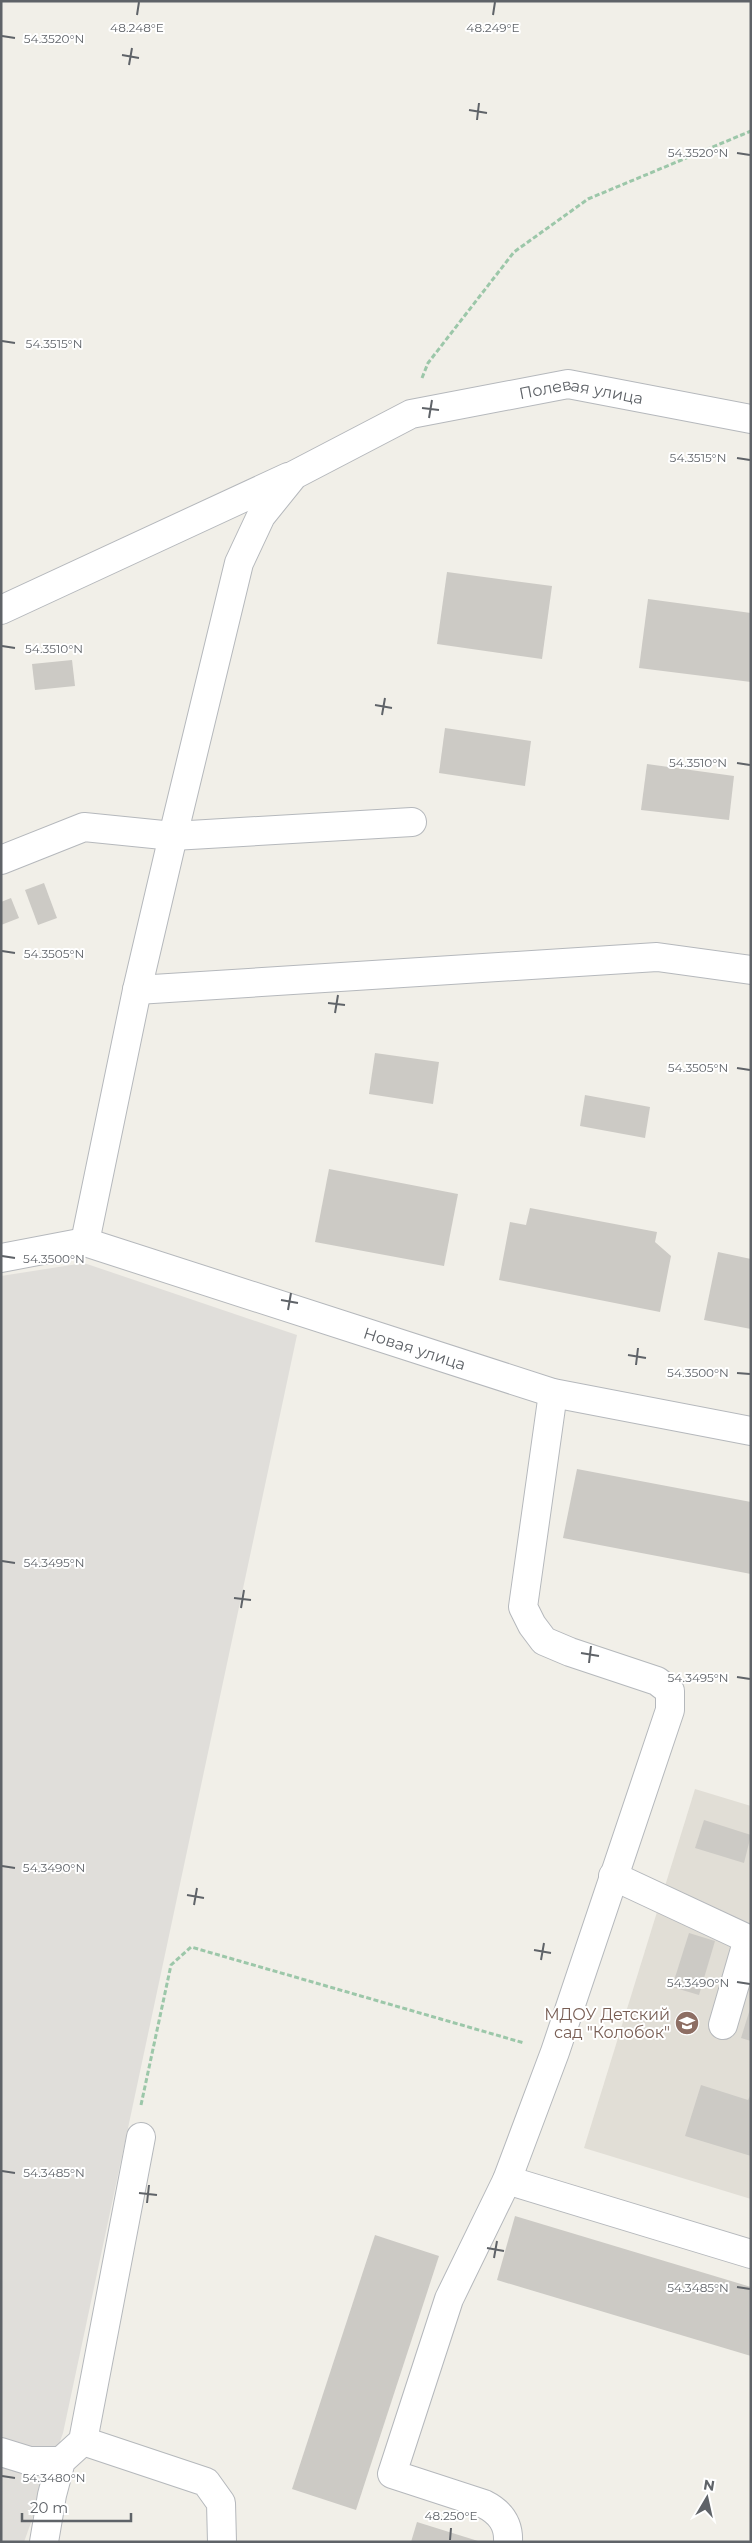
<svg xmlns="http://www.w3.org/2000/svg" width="752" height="2543" font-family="Montserrat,sans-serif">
<rect width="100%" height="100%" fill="#f1efe8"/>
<polygon fill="#e0deda" points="84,1263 297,1335 63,2433 24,2542 1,2542 1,1276"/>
<polygon fill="#e1ded6" points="695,1789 751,1806 751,2199 584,2148"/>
<g fill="#cccac5">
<polygon points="447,572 552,586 542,659 437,644"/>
<polygon points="648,599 751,613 751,682 639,668"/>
<polygon points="72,660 75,686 35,690 32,664"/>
<polygon points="445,728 531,741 525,786 439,773"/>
<polygon points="647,764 734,776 729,820 641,810"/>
<polygon points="44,883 57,918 38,925 25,890"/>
<polygon points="11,898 19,918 1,925 1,902"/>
<polygon points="375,1053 439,1062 433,1104 369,1094"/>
<polygon points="585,1095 650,1107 645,1138 580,1126"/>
<polygon points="329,1169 458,1194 444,1266 315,1242"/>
<polygon points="530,1208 657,1232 655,1242 671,1256 660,1312 499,1280 510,1222 526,1225"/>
<polygon points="718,1252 751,1259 751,1329 704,1320"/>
<polygon points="577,1469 751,1502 751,1574 563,1538"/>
<polygon points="704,1820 751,1835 744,1863 695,1848"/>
<polygon points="689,1933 715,1941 699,1995 672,1987"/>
<polygon points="750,2009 751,2010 751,2041 741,2038"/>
<polygon points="701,2085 748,2100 751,2094 751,2156 685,2136"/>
<polygon points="515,2216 751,2287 751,2356 497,2280"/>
<polygon points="375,2235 439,2256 356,2510 292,2489"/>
<polygon points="417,2522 478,2541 478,2542 411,2542"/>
</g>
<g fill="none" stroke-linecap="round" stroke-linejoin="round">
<g stroke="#b5b8bc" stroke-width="30">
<g id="minor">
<polyline points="1,610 288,477"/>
<polyline points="1,860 84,827 173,836 412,822"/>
<polyline points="137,990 657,957 751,970"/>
<path id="s1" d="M85 1242 137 990 173 836 239 563 261 516 294 475 411 414 568 384 751 419"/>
<path id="s2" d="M1 1258 85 1242 553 1393 751 1431"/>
<polyline points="613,1876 748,1939 723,2025"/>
<polyline points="507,2180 751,2254"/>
<polyline points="83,2441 206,2482 221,2503 222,2542"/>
<polyline points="1,2452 30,2461 61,2461"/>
<polyline points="44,2542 52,2495 61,2461 83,2441 141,2137"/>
<path d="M508 2542C509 2524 500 2512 484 2504L392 2474 449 2299 507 2180 555 2052 670 1710V1691L657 1681 570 1652 544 1641 532 1625 523 1607 553 1393"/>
</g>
</g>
<g stroke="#9cc7a9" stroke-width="3" stroke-dasharray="5 2.5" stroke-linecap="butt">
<polyline points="422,378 428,363 514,252 588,199 751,131"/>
<polyline points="141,2105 171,1965 191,1947 524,2043"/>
</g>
<use href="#minor" stroke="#fff" stroke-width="28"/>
</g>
<path fill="none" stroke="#5f6368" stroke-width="2" d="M137 15 139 2M493 15 495 2M2 36 15 38M122 55 139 58M129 65 132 48M469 110 487 113M477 120 479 103M737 153 750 155M2 341 15 343M422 408 439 410M429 418 432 400M737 458 750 460M2 646 15 648M375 705 392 708M382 715 385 698M737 763 750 765M2 951 15 953M328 1003 345 1005M335 1013 338 995M737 1068 750 1070M2 1256 15 1258M281 1300 298 1303M288 1310 291 1293M628 1355 646 1358M636 1365 638 1348M737 1373 750 1374M2 1561 15 1563M234 1598 251 1600M241 1608 244 1590M581 1653 599 1656M589 1663 591 1646M737 1677 750 1679M2 1866 15 1868M187 1895 204 1898M194 1905 197 1888M534 1950 551 1953M541 1960 544 1943M737 1982 750 1984M2 2171 15 2173M139 2193 157 2195M147 2203 149 2185M487 2248 504 2251M494 2258 497 2241M737 2287 750 2289M2 2476 15 2478M450 2540 451 2528"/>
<defs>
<g id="school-disc" transform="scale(1.25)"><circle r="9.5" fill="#8d6e63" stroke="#fff"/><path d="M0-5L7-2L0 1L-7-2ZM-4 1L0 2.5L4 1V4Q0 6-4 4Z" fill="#fff"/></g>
</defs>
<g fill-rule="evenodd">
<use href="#school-disc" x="687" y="2023"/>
</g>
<g text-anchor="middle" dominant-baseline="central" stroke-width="4" stroke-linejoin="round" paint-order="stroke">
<g font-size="16" fill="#5f6368" stroke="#fff">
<text stroke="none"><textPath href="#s1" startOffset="1106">Полевая улица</textPath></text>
<text stroke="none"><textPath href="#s2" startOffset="432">Новая улица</textPath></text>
</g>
<g font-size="16" fill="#785e54" stroke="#fff" text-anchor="end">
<text x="670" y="2014">МДОУ Детский<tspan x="670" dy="18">сад "Колобок"</tspan></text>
</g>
</g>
<g font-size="12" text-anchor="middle" fill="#5f6368" stroke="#fff" stroke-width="4" stroke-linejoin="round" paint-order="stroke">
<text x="137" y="32">48.248°E</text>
<text x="493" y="32">48.249°E</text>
<text x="54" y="43">54.3520°N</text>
<text x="698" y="157">54.3520°N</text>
<text x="54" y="348">54.3515°N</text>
<text x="698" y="462">54.3515°N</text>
<text x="54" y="653">54.3510°N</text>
<text x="698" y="767">54.3510°N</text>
<text x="54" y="958">54.3505°N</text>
<text x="698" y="1072">54.3505°N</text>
<text x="54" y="1263">54.3500°N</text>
<text x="698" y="1377">54.3500°N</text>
<text x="54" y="1567">54.3495°N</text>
<text x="698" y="1682">54.3495°N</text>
<text x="54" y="1872">54.3490°N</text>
<text x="698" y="1987">54.3490°N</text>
<text x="54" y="2177">54.3485°N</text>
<text x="698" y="2292">54.3485°N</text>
<text x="54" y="2482">54.3480°N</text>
<text x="451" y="2520">48.250°E</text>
</g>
<rect width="752" height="2543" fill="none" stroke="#5f6368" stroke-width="5"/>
<g transform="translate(707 2498) rotate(9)" stroke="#ffffff" stroke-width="4" paint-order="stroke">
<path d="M0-4L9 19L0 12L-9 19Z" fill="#5f6368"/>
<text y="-8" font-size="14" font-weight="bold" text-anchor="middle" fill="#5f6368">N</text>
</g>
<path d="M22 2513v8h109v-8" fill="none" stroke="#5f6368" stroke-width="2.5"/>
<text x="30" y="2513" font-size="15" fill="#5f6368" stroke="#ffffff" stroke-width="4" paint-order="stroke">20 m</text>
</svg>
